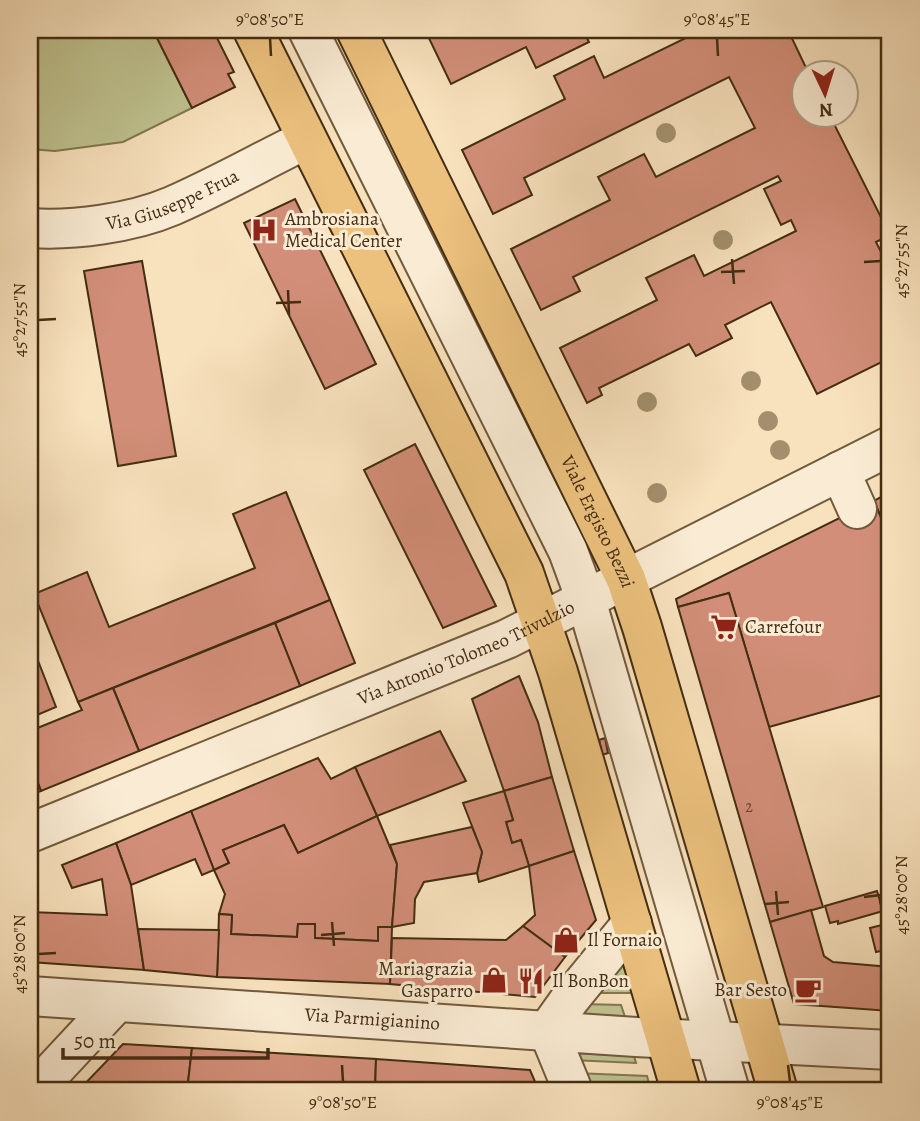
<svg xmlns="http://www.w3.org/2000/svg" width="920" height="1121" font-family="Alegreya,serif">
<rect width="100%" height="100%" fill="#f8e2bd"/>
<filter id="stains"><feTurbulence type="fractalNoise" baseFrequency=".00286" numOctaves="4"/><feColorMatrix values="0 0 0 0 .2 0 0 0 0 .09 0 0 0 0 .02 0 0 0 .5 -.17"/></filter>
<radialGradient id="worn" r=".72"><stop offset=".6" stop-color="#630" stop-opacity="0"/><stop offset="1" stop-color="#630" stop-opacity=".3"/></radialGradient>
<g fill="#bfc390" stroke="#827851" stroke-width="2">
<polygon points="30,30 153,30 192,108 123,142 55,151 30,149"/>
<polygon points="625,963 636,993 593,993"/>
<polygon points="582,1004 621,1005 625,1017 573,1017"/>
<polygon points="571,1053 634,1056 636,1063 571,1060"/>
<polygon points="575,1073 647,1076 651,1091 580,1091"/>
</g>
<g fill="#d28e78" stroke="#442d12" stroke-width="2">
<polygon points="153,30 213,30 234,72 228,74 235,87 192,108"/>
<polygon points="425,30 583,30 589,42 536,68 526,47 451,84"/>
<polygon points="702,30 788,30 809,74 804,74 804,116 830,116 890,235 876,242 882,254 890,250 890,358 817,394 771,302 725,325 732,338 696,356 689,344 599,388 602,395 587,403 560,348 657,300 646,278 694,255 704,276 796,231 791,220 781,225 764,189 781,181 778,176 573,277 580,291 541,310 511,249 610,200 598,177 644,154 656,177 755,128 729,77 524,178 532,195 493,214 462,150 565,99 554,76 594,56 604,78"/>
<polygon points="295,199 376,364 325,389 244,223"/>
<polygon points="142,261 176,456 118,466 84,271"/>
<polygon points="415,444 496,606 443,628 364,470"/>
<polygon points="286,492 330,600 78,702 34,594 87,572 109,627 255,568 233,514"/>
<polygon points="890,492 890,539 874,501"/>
<polygon points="874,501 890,539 890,693 769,727 729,593 678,607 676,599"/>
<polygon points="729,593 823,907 770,922 678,607"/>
<polygon points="330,600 355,663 300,686 275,623"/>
<polygon points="275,623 300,686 139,751 113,688"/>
<polygon points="30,640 56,707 30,718"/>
<polygon points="519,676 538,722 552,777 504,791 472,699"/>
<polygon points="113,688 139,751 41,791 30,763 30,731 82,710 78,702"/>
<polygon points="440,731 466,781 377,816 355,767"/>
<polygon points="605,738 608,753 602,755 599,740"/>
<polygon points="318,758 331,779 355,767 377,816 298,853 284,825 223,850 229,863 214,870 191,811"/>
<polygon points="30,763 41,791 30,795"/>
<polygon points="552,777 574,851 529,866 521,840 512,843 506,822 513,820 504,791"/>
<polygon points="504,791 513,820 506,822 512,843 521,840 529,866 479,882 477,873 482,852 463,803"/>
<polygon points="191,811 214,870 202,875 195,859 131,885 116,843"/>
<polygon points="377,816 397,864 392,927 378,927 378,941 315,938 315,924 298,924 297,937 231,934 232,915 219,914 225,894 214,870 229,863 223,850 284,825 298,853"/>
<polygon points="472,827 482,852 477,873 424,882 415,899 414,923 392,927 397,864 390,845"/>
<polygon points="116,843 131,885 144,970 30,962 30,912 107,915 102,879 72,888 62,865"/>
<polygon points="574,851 596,920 565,957 523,926 535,915 529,866"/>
<polygon points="877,891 883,911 838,924 838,921 830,923 825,906"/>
<polygon points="890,899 890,932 888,933 880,902"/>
<polygon points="811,910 824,956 833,962 890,967 890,1011 794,1004 770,922"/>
<polygon points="219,914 232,915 231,934 297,937 298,924 315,924 315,938 378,941 378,927 392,927 390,984 217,977"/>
<polygon points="886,924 890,949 876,952 870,928"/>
<polygon points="523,926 565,957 535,997 390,984 392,938 506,940"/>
<polygon points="138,929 219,930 217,977 144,970"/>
<polygon points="123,1044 192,1048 187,1091 78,1091"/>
<polygon points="192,1048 376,1059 375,1091 187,1091"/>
<polygon points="376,1059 530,1070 539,1091 375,1091"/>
<polygon points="856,1086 890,1088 890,1091 852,1091"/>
</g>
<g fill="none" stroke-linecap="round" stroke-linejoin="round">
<g stroke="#715a3d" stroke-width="42">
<g id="minor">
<polyline points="308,30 568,551 586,600 730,1091"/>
<path id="s1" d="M30 228C73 231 132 223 172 206 218 186 262 161 307 139"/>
<polyline points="840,471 857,509"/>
<path id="s2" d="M30 833 507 639 890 446"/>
<path id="s3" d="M30 996 636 1037 890 1050"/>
<polyline points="548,1030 570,999 632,923"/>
<polyline points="548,1030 573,1091"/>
<polyline points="34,1091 117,1002"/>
</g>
</g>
<g stroke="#442d12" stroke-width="42">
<g id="major">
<polyline points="253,30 524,573 558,672 681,1091"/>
<path id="s4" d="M356 30 626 579 642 627 778 1091"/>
</g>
</g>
<use href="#minor" stroke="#faecd4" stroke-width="38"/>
<use href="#major" stroke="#ecc17e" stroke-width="38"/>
</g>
<g fill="#a38f6d">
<circle cx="666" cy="133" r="10"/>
<circle cx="723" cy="240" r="10"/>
<circle cx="751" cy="381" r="10"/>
<circle cx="647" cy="402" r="10"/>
<circle cx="768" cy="421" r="10"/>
<circle cx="780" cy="450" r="10"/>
<circle cx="657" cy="493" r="10"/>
</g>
<path fill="none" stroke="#442d12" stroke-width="2.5" d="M270 38 271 56M717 38 718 56M732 259 734 284M864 262 881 261M721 272 745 271M288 290 289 315M276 303 301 302M38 320 56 319M776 891 778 915M864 897 881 895M765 904 789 902M332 922 334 946M321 935 345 933M38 954 56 953M342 1065 343 1082M788 1065 790 1082"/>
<defs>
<g id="hospital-bare" transform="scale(2.1)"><path d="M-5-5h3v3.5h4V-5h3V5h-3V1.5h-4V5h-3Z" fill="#8f2418" stroke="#faecd4" stroke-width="2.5" paint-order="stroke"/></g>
<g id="supermarket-bare" transform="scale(2.1)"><path d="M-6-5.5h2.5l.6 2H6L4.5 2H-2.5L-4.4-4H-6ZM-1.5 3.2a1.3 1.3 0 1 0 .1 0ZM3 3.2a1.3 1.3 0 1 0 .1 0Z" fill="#8f2418" stroke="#faecd4" stroke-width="2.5" paint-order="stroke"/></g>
<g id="shop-bare" transform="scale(2.1)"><path d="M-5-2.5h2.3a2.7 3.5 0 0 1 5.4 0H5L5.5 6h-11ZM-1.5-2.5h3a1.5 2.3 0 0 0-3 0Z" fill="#8f2418" stroke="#faecd4" stroke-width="2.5" paint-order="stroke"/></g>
<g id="restaurant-bare" transform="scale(2.1)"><path d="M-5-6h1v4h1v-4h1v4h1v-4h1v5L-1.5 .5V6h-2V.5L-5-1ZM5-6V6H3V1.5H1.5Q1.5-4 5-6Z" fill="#8f2418" stroke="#faecd4" stroke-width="2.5" paint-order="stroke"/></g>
<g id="cafe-bare" transform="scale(2.1)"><path d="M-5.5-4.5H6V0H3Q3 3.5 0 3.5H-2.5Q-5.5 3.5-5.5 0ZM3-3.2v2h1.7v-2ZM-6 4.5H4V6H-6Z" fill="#8f2418" stroke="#faecd4" stroke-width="2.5" paint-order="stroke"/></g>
</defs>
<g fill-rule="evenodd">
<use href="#hospital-bare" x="264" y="230"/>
<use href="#supermarket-bare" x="724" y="627"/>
<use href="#shop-bare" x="566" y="940"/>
<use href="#shop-bare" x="494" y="980"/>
<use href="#restaurant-bare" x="531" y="981"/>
<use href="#cafe-bare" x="808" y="990"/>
</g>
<g text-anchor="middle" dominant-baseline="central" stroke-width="6" stroke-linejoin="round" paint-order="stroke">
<g font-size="16" fill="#68452c">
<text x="749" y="807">2</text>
</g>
<g font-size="19" fill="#442d12" stroke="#faecd4">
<text stroke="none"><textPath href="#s1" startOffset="147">Via Giuseppe Frua</textPath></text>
<text stroke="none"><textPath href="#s4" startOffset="548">Viale Ergisto Bezzi</textPath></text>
<text stroke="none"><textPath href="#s2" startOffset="472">Via Antonio Tolomeo Trivulzio</textPath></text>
<text stroke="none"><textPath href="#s3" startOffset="343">Via Parmigianino</textPath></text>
</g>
<g font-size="19" fill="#442d12" stroke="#faecd4" text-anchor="start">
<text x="285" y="219">Ambrosiana<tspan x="285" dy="22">Medical Center</tspan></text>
<text x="745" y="627">Carrefour</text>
<text x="587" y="940">Il Fornaio</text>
<text x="473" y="969" text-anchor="end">Mariagrazia<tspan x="473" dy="22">Gasparro</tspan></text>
<text x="552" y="981">Il BonBon</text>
<text x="787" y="990" text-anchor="end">Bar Sesto</text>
</g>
</g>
<rect width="920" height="1121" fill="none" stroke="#f8e2bd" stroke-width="77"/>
<g transform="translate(825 94) rotate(176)"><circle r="33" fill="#faecd4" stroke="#b1a086" stroke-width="2"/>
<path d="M0-5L12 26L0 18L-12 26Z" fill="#8f2418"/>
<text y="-10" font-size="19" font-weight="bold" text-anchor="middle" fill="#442d12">N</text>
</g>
<path d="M63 1048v10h205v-10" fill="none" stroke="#442d12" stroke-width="3.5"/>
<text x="74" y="1048" font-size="21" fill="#442d12" stroke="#faecd4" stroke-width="5" paint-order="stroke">50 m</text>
<rect x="38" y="38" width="843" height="1044" fill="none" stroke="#442d12" stroke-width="2.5"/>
<g font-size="18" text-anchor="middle" fill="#442d12">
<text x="270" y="25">9°08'50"E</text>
<text x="717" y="25">9°08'45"E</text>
<text transform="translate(901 261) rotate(-90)" y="6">45°27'55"N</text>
<text transform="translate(19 320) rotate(-90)" y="6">45°27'55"N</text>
<text transform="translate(901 895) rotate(-90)" y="6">45°28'00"N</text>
<text transform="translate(19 954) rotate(-90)" y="6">45°28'00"N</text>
<text x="343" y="1108">9°08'50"E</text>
<text x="790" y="1108">9°08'45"E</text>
</g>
<rect width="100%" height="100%" filter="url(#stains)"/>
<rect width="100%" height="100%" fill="url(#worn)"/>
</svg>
